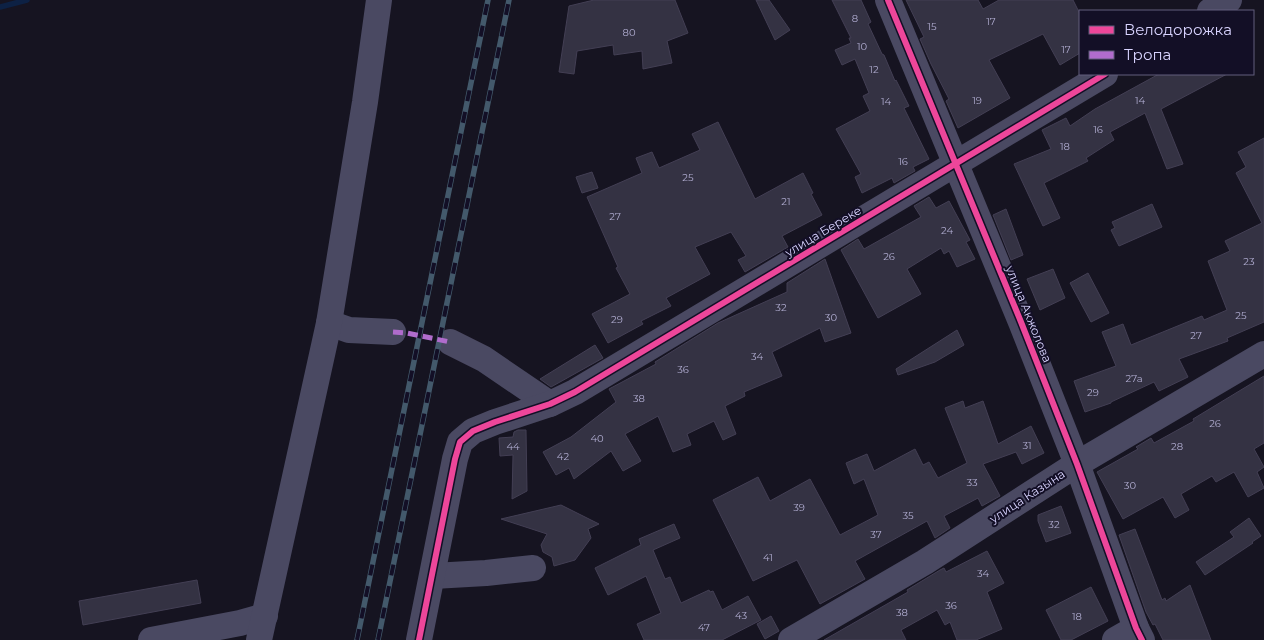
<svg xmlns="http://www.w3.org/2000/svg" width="1264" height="640" font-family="Montserrat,sans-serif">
<rect width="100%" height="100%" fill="#161421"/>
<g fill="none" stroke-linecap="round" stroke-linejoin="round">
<polyline stroke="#0d2144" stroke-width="5.5" points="0,7 27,0"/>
</g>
<g fill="#343243" stroke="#433f54">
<polygon points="594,0 675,0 688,33 667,41 672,63 643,69 642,51 614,55 613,45 577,51 574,74 559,72 569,6"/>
<polygon points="756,0 769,0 790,30 775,40"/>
<polygon points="832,0 861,0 871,22 868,24 882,54 884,55 895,81 896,80 909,106 904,108 929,159 913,167 915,171 894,183 892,178 862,193 855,177 861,174 836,129 870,111 863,96 869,93 855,59 842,65 835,50 851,43 849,38 851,38"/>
<polygon points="906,0 978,0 983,9 999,0 1073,0 1080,14 1080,53 1060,65 1043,34 989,60 1010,98 958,128 946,101 949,99 931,64 920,39 924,37"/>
<polygon points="1159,74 1227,74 1161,109 1183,164 1167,169 1145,113 1110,132 1114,140 1086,158 1088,161 1044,183 1060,218 1043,226 1014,164 1051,149 1042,130 1066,118 1070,126 1095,109"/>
<polygon points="718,122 755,199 803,173 813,193 811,194 822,215 782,236 788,247 745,272 738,260 746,256 731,232 695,247 710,274 666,298 671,306 641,321 643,324 608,343 592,314 630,294 616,268 618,267 587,197 642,173 636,158 652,152 659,168 700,150 692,134"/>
<polygon points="1264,138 1264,322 1227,338 1228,341 1179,359 1188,377 1159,391 1154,382 1111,402 1111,403 1085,412 1074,381 1116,366 1102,332 1123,324 1131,345 1202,316 1204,320 1227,310 1208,261 1230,251 1225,241 1262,223 1236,173 1246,167 1238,152"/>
<polygon points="592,172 598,188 582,193 576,177"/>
<polygon points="929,197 936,208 949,201 970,240 966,242 975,259 957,267 949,251 944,254 941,248 907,269 921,294 878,318 841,250 858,239 864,249 921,217 914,206"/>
<polygon points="1152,204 1162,227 1119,246 1111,230 1115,228 1112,222"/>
<polygon points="1006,209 1023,255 1011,260 993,215"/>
<polygon points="825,259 851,333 825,342 820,328 772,352 782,376 744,392 745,396 725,406 736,434 723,440 714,421 687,434 691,445 673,452 658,416 625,434 641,461 623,471 611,451 574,479 569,468 556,475 543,452 571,437 616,402 609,389 656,364 655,362 718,323 787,292 787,283"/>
<polygon points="1053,269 1065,298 1040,310 1027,279"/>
<polygon points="1088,273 1109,313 1091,322 1070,283"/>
<polygon points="957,330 964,345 935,362 898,375 896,369"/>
<polygon points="595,345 603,358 551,387 540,379"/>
<polygon points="1264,376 1264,443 1254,449 1264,467 1257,472 1264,488 1248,497 1234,472 1216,482 1212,476 1181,494 1189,510 1175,518 1163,497 1123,519 1097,472 1138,449 1136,447 1151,438 1154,443 1194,421 1193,419"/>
<polygon points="963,401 965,408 983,401 998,444 1031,426 1044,453 1022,464 1016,452 983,464 1000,496 982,506 978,498 944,516 950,528 935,538 927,521 855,561 865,579 820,604 797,560 753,581 713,500 758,477 770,501 810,479 840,535 878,515 864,479 854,484 846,463 867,454 874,471 915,449 923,465 929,462 938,478 967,463 945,408"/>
<polygon points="518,430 526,430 527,491 512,499 513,455 500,456 499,438 513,437 514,432"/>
<polygon points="561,505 599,524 588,529 591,538 575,560 554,566 552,557 543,552 541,545 547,534 501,519"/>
<polygon points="1061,506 1071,533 1046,542 1038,521 1038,515"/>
<polygon points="1249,518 1261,536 1252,542 1253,543 1205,575 1196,562 1234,537 1230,532"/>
<polygon points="674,524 680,538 653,550 665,579 670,577 681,603 709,590 710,592 713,591 722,610 748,596 761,620 722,640 644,640 637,624 661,613 646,576 608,595 595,568 641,545 639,539"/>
<polygon points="1135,529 1162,600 1165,598 1166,601 1190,585 1211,640 1163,640 1155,624 1153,625 1146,612 1119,535"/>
<polygon points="987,551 1004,583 987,592 1002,629 976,640 957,640 950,622 945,625 937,610 901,630 906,640 824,640 908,592 907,590 940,570 944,568 946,572"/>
<polygon points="197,580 201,603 83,625 79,601"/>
<polygon points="1091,587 1108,621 1071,640 1061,640 1046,610"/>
<polygon points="771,616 779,631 765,639 757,624"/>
</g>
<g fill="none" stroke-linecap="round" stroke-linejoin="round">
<g stroke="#4a4962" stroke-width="26">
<polyline points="888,0 1021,322 1077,464 1136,628 1142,640"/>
<polyline points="1210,11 1229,0"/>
<polyline points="329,323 349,330 393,332"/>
<polyline points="450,342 484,359 550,404"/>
<polyline points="433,576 486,573 533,568"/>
<polyline points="151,640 240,623 265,616"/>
<polyline points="259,640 329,323 365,102 379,0"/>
<polyline points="419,640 455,459 460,442 473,431 495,422 550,404 575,392 1105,74"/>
<polyline points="791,640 925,562 1077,464 1264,354"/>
<polyline points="1115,640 1136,628"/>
</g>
<g stroke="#43596b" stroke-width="5.5">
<g id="rail">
<polyline points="357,640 488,0"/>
<polyline points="378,640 509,0"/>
</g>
</g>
<use href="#rail" stroke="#130f26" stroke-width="4" stroke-dasharray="11" stroke-linecap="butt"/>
<polyline stroke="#b06ccc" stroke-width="5" stroke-dasharray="10 5" stroke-linecap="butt" points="393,332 407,333 450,342"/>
<g stroke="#130f26" stroke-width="9">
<g id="cycleway">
<polyline points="888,0 1021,322 1077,464 1136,628 1142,640"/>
<polyline points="419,640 455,459 460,442 473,431 495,422 550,404 575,392 1105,74"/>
</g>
</g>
<use href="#cycleway" stroke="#ed469a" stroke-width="6"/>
</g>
<g text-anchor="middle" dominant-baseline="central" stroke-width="4" stroke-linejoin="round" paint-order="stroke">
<g font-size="10" fill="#b0acd0">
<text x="855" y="18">8</text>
<text x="991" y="21">17</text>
<text x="932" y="26">15</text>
<text x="629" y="32">80</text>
<text x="862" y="46">10</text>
<text x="1066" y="49">17</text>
<text x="874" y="69">12</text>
<text x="977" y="100">19</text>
<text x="1140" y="100">14</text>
<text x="886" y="101">14</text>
<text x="1098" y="129">16</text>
<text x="1065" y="146">18</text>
<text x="903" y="161">16</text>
<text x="688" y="177">25</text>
<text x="786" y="201">21</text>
<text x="615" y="216">27</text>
<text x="947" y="230">24</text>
<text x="889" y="256">26</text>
<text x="1249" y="261">23</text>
<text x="781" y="307">32</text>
<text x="1241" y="315">25</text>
<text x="831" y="317">30</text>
<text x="617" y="319">29</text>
<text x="1196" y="335">27</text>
<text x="757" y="356">34</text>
<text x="683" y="369">36</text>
<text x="1134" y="378">27а</text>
<text x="1093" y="392">29</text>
<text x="639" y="398">38</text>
<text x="1215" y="423">26</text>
<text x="597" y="438">40</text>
<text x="1027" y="445">31</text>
<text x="513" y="446">44</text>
<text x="1177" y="446">28</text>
<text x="563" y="456">42</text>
<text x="972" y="482">33</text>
<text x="1130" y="485">30</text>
<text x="799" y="507">39</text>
<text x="908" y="515">35</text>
<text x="1054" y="524">32</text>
<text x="876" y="534">37</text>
<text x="768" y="557">41</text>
<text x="983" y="573">34</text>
<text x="951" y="605">36</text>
<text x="902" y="612">38</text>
<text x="741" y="615">43</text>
<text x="1077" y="616">18</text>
<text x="704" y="627">47</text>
</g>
<g font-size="12" fill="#d9d4ff" stroke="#130f26">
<text transform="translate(823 231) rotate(-31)">улица Береке</text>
<text transform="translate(1029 314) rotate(68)">улица Акжолова</text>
<text transform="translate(1027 496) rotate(-33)">улица Казына</text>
</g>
</g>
<rect x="1079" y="10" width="175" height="65" fill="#130f26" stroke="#625e7d"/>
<rect x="1089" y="26" width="25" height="8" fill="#ed469a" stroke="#625e7d"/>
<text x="1124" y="35" font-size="15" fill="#d9d4ff">Велодорожка</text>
<rect x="1089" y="51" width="25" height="8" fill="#b06ccc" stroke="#625e7d"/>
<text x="1124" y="60" font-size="15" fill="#d9d4ff">Тропа</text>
</svg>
